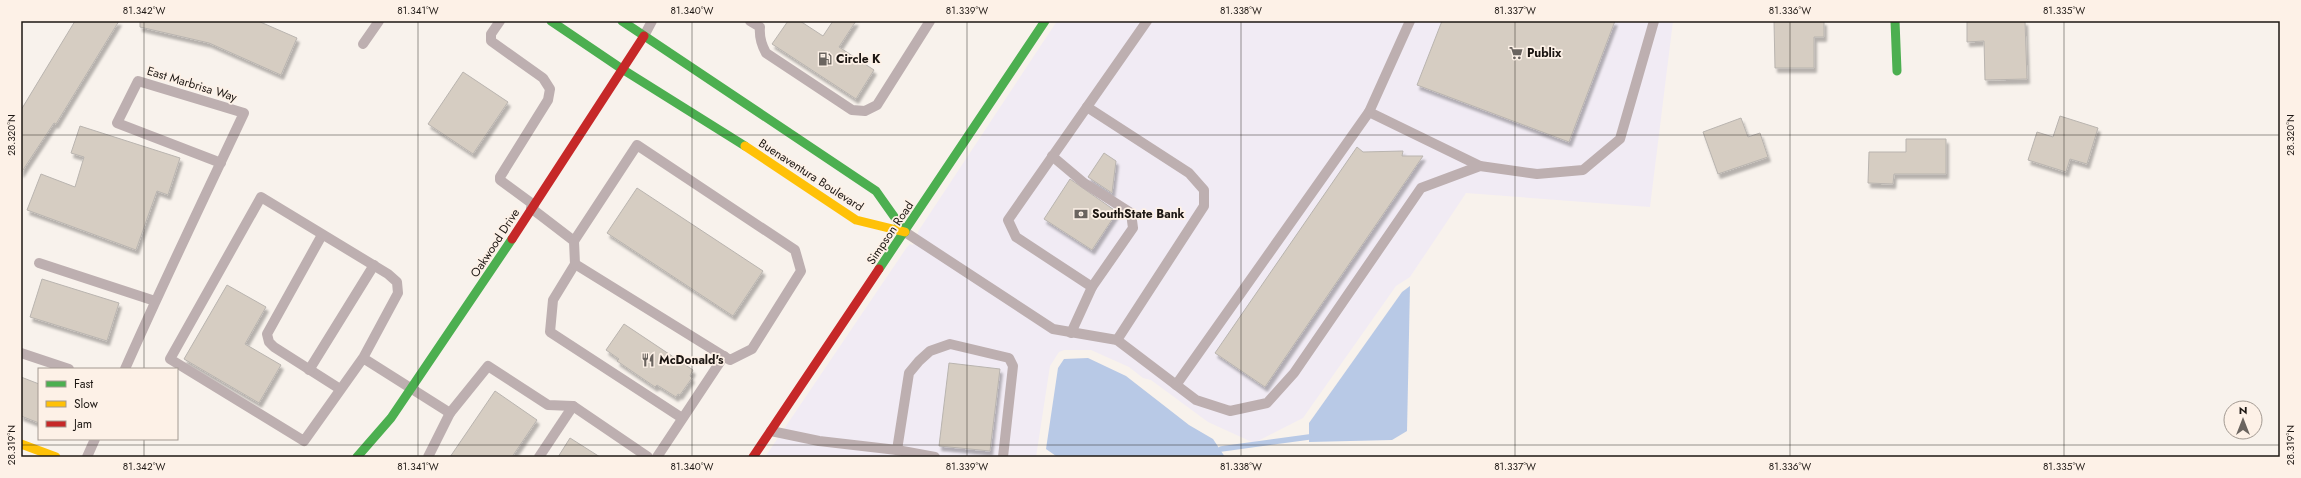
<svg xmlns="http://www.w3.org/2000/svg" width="2301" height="478" font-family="Jost,sans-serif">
<defs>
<filter id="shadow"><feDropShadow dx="2.5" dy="4.5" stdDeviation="1" flood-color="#0004"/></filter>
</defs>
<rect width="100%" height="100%" fill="#f8f2ec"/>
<polygon fill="#f1ebf4" points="1057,21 1673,21 1650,207 1466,193 1410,277 1396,286 1303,418 1254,443 1208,422 1151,380 1143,378 1129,367 1091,350 1064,350 1059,352 1050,366 1036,457 765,457 907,247 910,244 913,245 919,230"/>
<g fill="#b8c9e6">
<polygon points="1410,286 1407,431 1392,440 1309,442 1309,423 1402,292"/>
<polygon points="1088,358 1126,376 1189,425 1213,439 1225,457 1056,456 1046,449 1058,368 1064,359"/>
</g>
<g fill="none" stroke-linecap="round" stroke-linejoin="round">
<polyline stroke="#b8c9e6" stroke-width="5.5" points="1221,449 1309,437"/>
</g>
<g fill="#d6cdc2" stroke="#b9b4af" filter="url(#shadow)">
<polygon points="75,21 119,21 56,124 54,123 21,173 21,110"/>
<polygon points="140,21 258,21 297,38 281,75 209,43 140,27"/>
<polygon points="788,21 800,21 823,36 833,21 856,21 839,47 874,70 856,99 772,44"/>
<polygon points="1442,21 1615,21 1569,142 1417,85"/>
<polygon points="1774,21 1824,21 1824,37 1814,37 1814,68 1775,68"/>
<polygon points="1967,21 2025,21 2027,79 1985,80 1984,41 1967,42"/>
<polygon points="463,72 508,102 473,154 428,124"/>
<polygon points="2060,116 2098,128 2087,164 2070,159 2066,172 2028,160 2037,132 2053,137"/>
<polygon points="1741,118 1748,137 1760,133 1768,157 1718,174 1703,132"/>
<polygon points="80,126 180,158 168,195 157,191 136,250 27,210 41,174 75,187 84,157 71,153"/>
<polygon points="1906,139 1946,139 1946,174 1894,174 1893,184 1868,183 1869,152 1906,152"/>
<polygon points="1357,147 1363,152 1403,151 1402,156 1423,156 1265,387 1215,353"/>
<polygon points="1104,153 1116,161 1112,193 1088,177"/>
<polygon points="1070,179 1117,212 1092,250 1044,219"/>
<polygon points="637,188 763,271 733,316 607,233"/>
<polygon points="42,279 119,303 107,341 30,317"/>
<polygon points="227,285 266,307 245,344 281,365 259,403 184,359"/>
<polygon points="624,324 693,370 690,376 692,378 680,395 678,394 676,397 657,385 655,387 617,361 619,359 606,350"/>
<polygon points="949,363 1000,369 990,451 939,446"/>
<polygon points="21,377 39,384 39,423 21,416"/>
<polygon points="495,391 537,420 512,457 450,457"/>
<polygon points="570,438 600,457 558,457"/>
</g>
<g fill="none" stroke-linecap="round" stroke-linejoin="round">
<g stroke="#bdafb0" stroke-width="10">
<polyline points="500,21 491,34 491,41 543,78 550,89 548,100 500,177 500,180 534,205"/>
<path d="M750 21 760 27C759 37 761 44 766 53L852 110 865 111 877 105 930 21"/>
<polyline points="644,36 652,21"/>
<polyline points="363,44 379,21"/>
<polyline points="1087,107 1189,173 1204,190 1204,206 1117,340"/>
<polyline points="1369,112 1480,166"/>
<polyline points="1052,156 1084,183 1131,213 1133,228 1092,287"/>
<polyline points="531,208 574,241 575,264 553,300 550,332 682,418"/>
<polyline points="905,232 1053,329 1117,340 1196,400 1230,411 1267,403 1294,373 1421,188 1480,166 1537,174 1583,170 1620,139 1654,21"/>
<polyline points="322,235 267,334 269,342 274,347 340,389"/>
<polyline points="574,241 637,145 795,250 801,271 752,349 730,360 575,264"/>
<polyline points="39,263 155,301"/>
<polyline points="1071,333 1092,287 1016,237 1008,220 1147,21"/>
<polyline points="21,353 69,369"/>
<polyline points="363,358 304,441 170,359 261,197 388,274 397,282 398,293 363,358 450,413 488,366 548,405 573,406 648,457"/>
<path d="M125 369C163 283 204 198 244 113L138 81 117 123 221 163"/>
<polyline points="309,370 374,265"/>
<polyline points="1176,385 1369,112 1410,21"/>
<polyline points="771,431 819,441 897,450 935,457"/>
<polyline points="897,450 909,373 919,361 930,351 950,344 1009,358 1013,366 1003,457"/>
<polyline points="87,457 95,439"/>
<polyline points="428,457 450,413"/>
<polyline points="539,457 573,406"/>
<polyline points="657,457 724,356"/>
</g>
<g stroke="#4caf50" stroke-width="9">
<polyline points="551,21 622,69 745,146"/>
<polyline points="622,21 876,191 905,232"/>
<polyline points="1895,21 1897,71"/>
<polyline points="879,269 1045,21"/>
<polyline points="357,457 391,418 512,239"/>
</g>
<g stroke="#ffc107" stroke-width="9">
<polyline points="745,146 856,220 905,232"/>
<polyline points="21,444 56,457"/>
</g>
<g stroke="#c62828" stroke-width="9">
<polyline points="512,239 644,36"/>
<polyline points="753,457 879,269"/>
</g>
</g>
<path fill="none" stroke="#1d1713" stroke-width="1" stroke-opacity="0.45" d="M144 21V369M418 21V457M692 21V457M967 21V457M1241 21V457M1515 21V457M1790 21V457M2064 21V457M21 135H2280M144 439V457M21 445H2280"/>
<defs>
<g id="supermarket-bare" transform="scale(1.08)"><path d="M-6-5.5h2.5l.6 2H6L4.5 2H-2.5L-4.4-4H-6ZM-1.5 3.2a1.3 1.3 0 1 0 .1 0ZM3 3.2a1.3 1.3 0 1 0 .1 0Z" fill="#6a645f" stroke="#fdf1e7" stroke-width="2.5" paint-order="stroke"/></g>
<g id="fuel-bare" transform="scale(1.08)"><path d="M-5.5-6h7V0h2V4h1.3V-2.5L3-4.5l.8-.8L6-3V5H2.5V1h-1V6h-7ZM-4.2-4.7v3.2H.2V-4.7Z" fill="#6a645f" stroke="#fdf1e7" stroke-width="2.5" paint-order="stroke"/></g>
<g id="bank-bare" transform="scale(1.08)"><path d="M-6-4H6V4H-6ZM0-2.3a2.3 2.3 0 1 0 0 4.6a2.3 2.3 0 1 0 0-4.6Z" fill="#6a645f" stroke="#fdf1e7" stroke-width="2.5" paint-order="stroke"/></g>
<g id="restaurant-bare" transform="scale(1.08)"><path d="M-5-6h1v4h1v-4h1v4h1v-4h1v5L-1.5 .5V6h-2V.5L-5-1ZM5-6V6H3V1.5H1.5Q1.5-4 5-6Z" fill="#6a645f" stroke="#fdf1e7" stroke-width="2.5" paint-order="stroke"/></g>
</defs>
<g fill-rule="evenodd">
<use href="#supermarket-bare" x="1516" y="53"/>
<use href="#fuel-bare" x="825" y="59"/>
<use href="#bank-bare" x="1081" y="214"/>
<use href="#restaurant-bare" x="648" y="360"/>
</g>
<g text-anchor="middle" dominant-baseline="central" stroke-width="3.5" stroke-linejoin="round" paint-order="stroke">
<g font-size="12" font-weight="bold" fill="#1d1713" stroke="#fdf1e7" text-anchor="start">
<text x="1527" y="53">Publix</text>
<text x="836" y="59">Circle K</text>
<text x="1092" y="214">SouthState Bank</text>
<text x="659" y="360">McDonald's</text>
</g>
<g font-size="12" fill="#1d1713" stroke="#fdf1e7">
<text transform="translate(192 84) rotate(17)">East Marbrisa Way</text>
<text transform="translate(811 175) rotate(33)">Buenaventura Boulevard</text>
<text transform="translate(890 233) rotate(-56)">Simpson Road</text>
<text transform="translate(495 243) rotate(-57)">Oakwood Drive</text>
</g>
</g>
<rect width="2301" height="478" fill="none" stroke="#fdf1e7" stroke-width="44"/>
<rect x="38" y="368" width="140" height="72" fill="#fdf1e7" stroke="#a39a92"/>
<rect x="46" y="381" width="20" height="6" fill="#4caf50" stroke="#a39a92"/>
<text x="74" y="388" font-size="12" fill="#1d1713">Fast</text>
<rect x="46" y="401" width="20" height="6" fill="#ffc107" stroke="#a39a92"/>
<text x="74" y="408" font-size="12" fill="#1d1713">Slow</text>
<rect x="46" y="421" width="20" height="6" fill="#c62828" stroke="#a39a92"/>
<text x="74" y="428" font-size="12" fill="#1d1713">Jam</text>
<g transform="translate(2243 420)"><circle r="19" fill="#fdf1e7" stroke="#a39a92"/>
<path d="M0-3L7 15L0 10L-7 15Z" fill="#6a645f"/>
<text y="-6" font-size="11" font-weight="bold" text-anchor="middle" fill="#1d1713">N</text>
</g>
<rect x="22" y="22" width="2257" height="434" fill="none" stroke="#1d1713" stroke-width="1.5"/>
<g font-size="10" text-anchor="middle" fill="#1d1713">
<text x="144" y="14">81.342°W</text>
<text x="418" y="14">81.341°W</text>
<text x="692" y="14">81.340°W</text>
<text x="967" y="14">81.339°W</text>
<text x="1241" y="14">81.338°W</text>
<text x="1515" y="14">81.337°W</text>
<text x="1790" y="14">81.336°W</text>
<text x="2064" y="14">81.335°W</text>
<text transform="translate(11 135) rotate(-90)" y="4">28.320°N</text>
<text transform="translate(2290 135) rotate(-90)" y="4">28.320°N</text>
<text transform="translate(11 445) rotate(-90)" y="4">28.319°N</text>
<text transform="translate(2290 445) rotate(-90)" y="4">28.319°N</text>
<text x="144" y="470">81.342°W</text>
<text x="418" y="470">81.341°W</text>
<text x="692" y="470">81.340°W</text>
<text x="967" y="470">81.339°W</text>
<text x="1241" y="470">81.338°W</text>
<text x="1515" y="470">81.337°W</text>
<text x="1790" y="470">81.336°W</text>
<text x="2064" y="470">81.335°W</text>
</g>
</svg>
